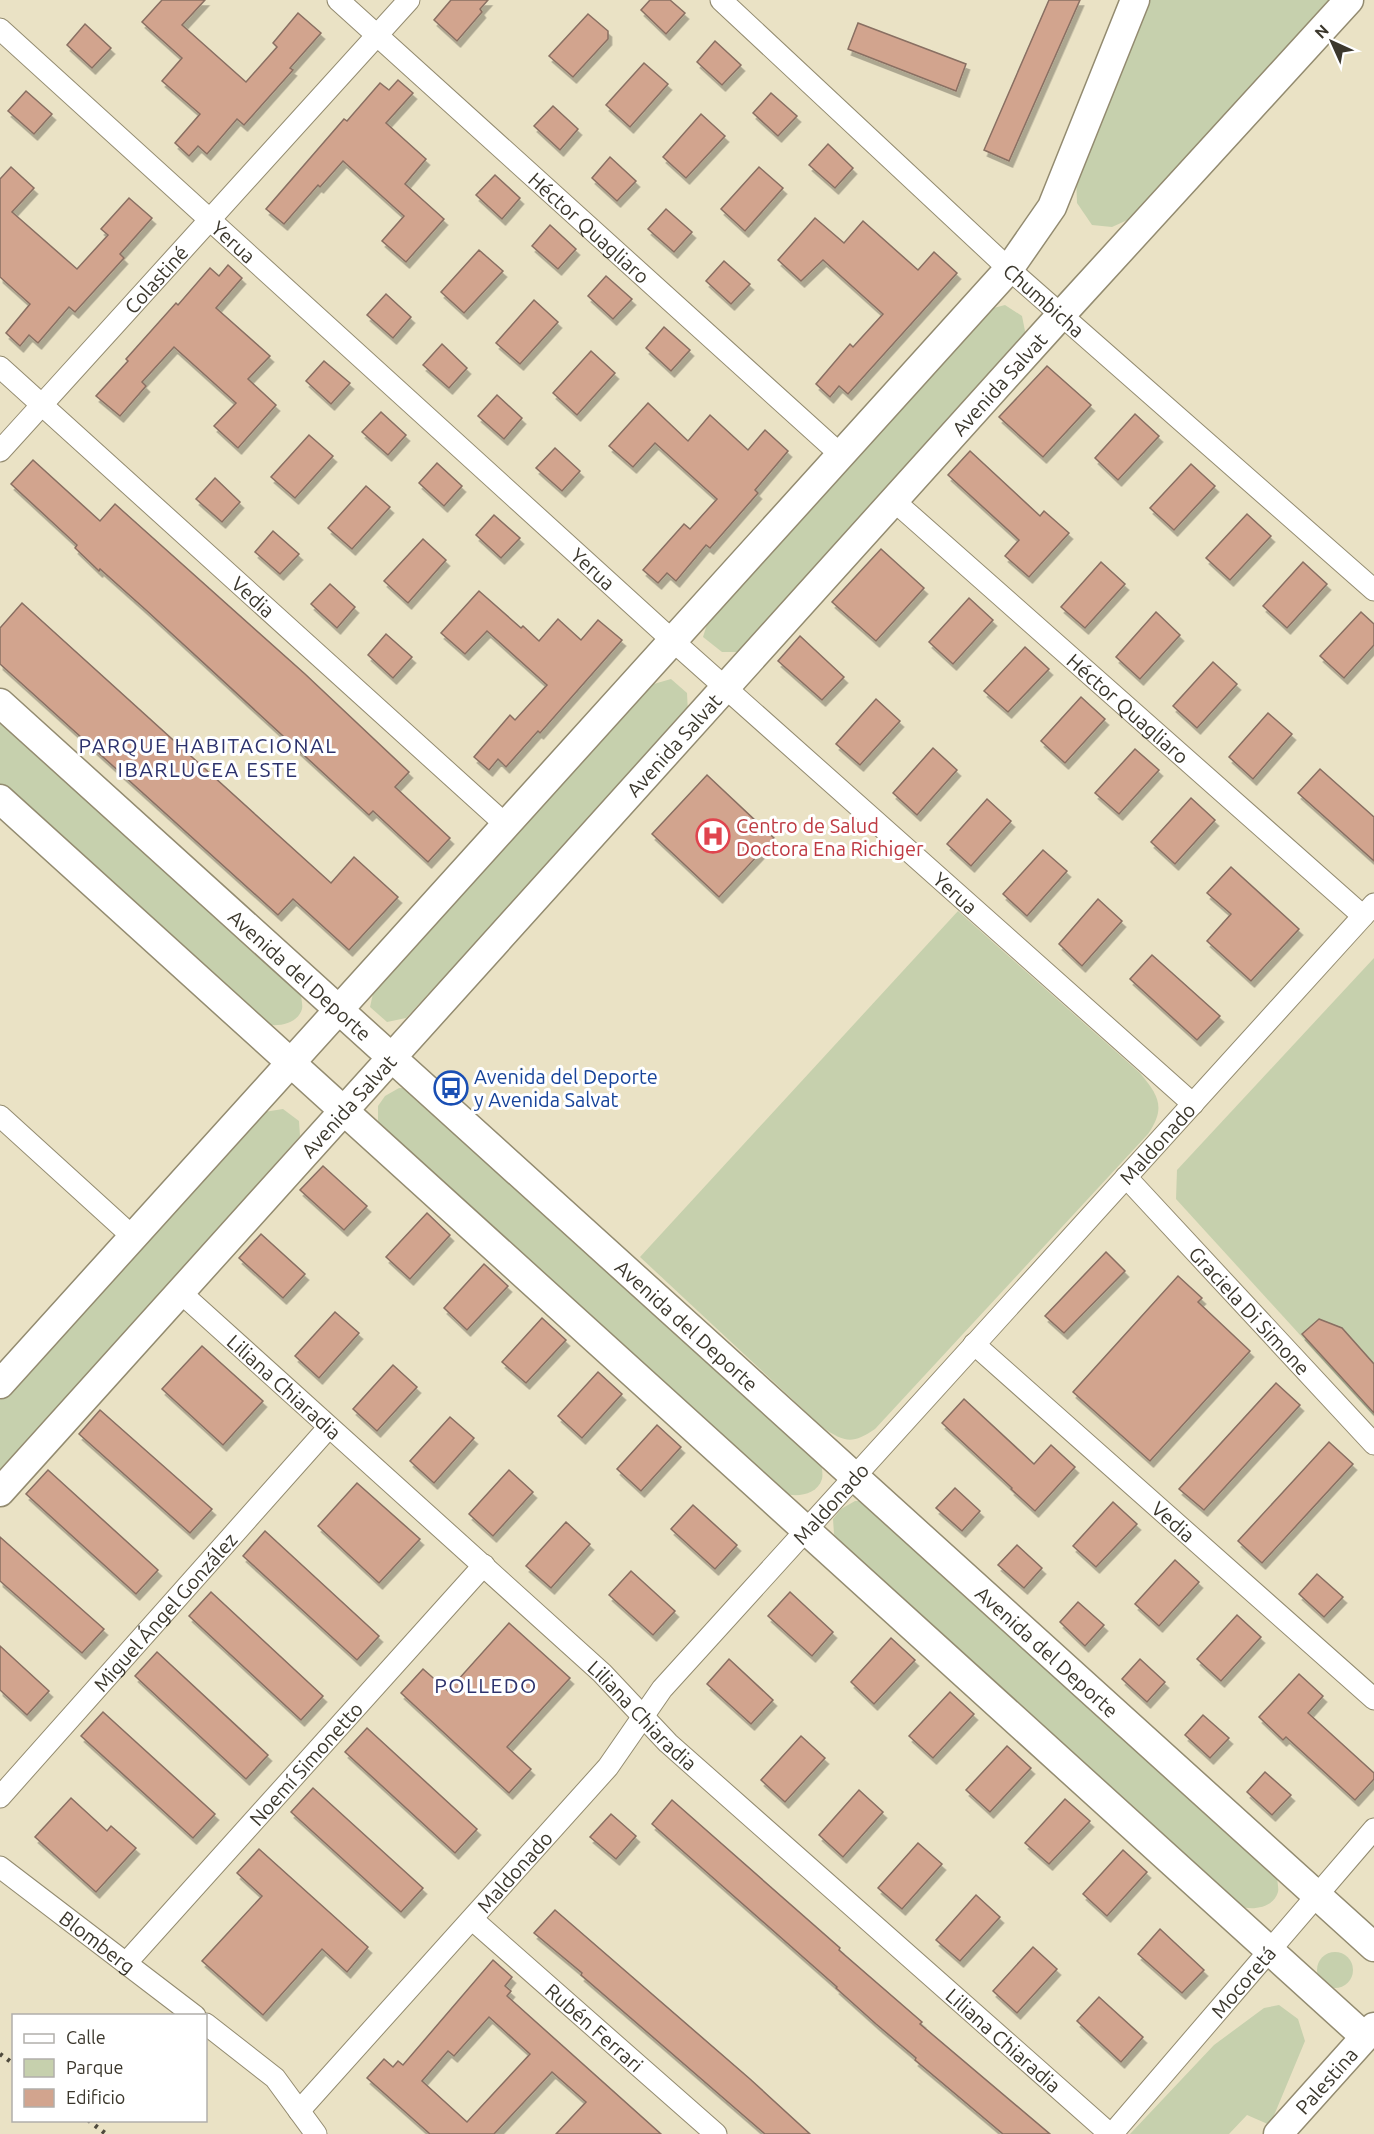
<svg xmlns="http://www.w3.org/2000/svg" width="1374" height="2134" font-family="Ubuntu,sans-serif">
<defs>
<filter id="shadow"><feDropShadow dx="3.5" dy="6" stdDeviation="0" flood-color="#0004"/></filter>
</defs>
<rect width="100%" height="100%" fill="#eae2c5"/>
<g fill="#c6d0ad">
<polygon points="1148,0 1332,0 1132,218 1112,227 1092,225 1077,203 1076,176"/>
<polygon points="1005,305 1022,316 1026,336 740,652 722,652 703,637 709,618 986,310"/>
<polygon points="671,679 687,693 688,713 406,1018 387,1022 370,1007 374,989 647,686"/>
<path d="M0 714 301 994C301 998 303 1005 302 1009 297 1025 277 1027 264 1024L0 785Z"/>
<path d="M958 911 1140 1073C1159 1096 1166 1108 1148 1134L875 1429C852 1445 844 1442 822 1427L640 1257Z"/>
<polygon points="1374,958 1374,1416 1176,1199 1177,1170"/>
<path d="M399 1088H413L821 1464C822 1468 823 1475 822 1479 817 1495 798 1497 785 1494L387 1136 378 1121V1106L385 1096Z"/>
<polygon points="283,1109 299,1121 300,1136 0,1473 0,1400 128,1258 264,1112"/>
<path d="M855 1501H869L1277 1877C1277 1881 1279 1888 1278 1892 1273 1908 1254 1910 1241 1907L843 1549 834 1534 833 1519 841 1509Z"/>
<circle cx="1335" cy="1970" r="18"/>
<polygon points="1279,2005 1298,2019 1305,2041 1270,2125 1247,2115 1229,2134 1130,2134 1214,2045 1264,2008"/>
</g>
<g fill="#d2a48e" stroke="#896f62" stroke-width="1.5" fill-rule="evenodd" filter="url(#shadow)">
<polygon points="162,0 205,0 182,25 246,82 277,47 273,43 298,13 321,33 290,68 293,70 244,125 237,119 207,154 198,146 189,156 175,143 200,114 162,81 182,58 142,22"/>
<polygon points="451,0 488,0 480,9 482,12 457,41 434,20"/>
<polygon points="650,0 670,0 685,13 666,34 641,10"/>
<polygon points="1049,0 1080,0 1009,161 984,150"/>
<polygon points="588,14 608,31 608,39 573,77 549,56"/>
<polygon points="858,23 966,64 956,91 848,49"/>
<polygon points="85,24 111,48 92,68 67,45"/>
<polygon points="715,41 741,65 722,85 697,62"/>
<polygon points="644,63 668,84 630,127 606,105"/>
<polygon points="398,80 413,93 386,123 426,159 405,184 444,219 406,262 382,241 404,216 343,161 320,187 318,185 284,224 266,209 344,119 347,121 380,83 389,90"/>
<polygon points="26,91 52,114 34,134 8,111"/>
<polygon points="771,93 797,116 778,136 753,113"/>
<polygon points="553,106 578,129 560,150 534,126"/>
<polygon points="701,114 725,136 686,178 663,157"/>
<polygon points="828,144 853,168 835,188 809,165"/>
<polygon points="610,157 636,181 617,201 592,178"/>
<polygon points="11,167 34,188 12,212 77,269 108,235 101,229 129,198 152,218 120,254 124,258 75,312 69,307 38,343 29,335 20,346 6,333 30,304 0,277 0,179"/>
<polygon points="759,167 783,188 745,231 721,209"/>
<polygon points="495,175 520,198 502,219 476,195"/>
<polygon points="666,209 692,232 674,252 648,229"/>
<polygon points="815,218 844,243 863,221 918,270 934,252 957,273 848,394 839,386 830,397 816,384 850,344 853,347 883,314 823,260 801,281 778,260"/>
<polygon points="550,225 576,249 558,269 532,246"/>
<polygon points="479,250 503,271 464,313 441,292"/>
<polygon points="724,261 750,284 731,304 706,281"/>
<polygon points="228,265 242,278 216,308 270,356 248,379 276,405 238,448 214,426 236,403 174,347 142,382 146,386 120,416 96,396 128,361 126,359 176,303 178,305 210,268 219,276"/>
<polygon points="606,276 632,299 613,319 588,296"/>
<polygon points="386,294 411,317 393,338 367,315"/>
<polygon points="534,300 558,322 520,364 496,343"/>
<polygon points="664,327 690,350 671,371 646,348"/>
<polygon points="442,344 467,368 449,388 423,365"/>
<polygon points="591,351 615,373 577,415 553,393"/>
<polygon points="324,361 350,383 331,404 306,381"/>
<polygon points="1047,366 1091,405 1043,457 999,417"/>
<polygon points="497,395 522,418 504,439 478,416"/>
<polygon points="648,403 688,441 710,415 748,450 765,430 788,451 755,490 758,493 710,548 706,545 676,581 667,573 658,583 643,570 684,524 690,529 717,499 655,443 633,467 609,446"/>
<polygon points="381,412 406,435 388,455 362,432"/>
<polygon points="1135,414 1159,436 1118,480 1095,458"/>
<polygon points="309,435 333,456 295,498 271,477"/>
<polygon points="555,448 580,471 562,491 536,468"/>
<polygon points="970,451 1040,516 1044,511 1069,533 1029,577 1005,556 1019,540 948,475"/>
<polygon points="33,460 100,521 115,504 305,674 409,772 395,787 450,838 428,862 373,811 369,815 146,610 100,569 99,571 75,548 77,545 11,484"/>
<polygon points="437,463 462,486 444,506 419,483"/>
<polygon points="1191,464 1215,486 1174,530 1150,508"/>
<polygon points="215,478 240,502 222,522 196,499"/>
<polygon points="366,486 390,507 352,549 328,528"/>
<polygon points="1247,514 1271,536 1230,580 1206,558"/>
<polygon points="494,515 520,538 501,558 476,535"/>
<polygon points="273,531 299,554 280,574 255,552"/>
<polygon points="423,539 446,560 408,603 384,581"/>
<polygon points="881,549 924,588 876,641 832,602"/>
<polygon points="1101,562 1125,584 1085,628 1061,607"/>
<polygon points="1303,562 1327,584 1287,628 1263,606"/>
<polygon points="330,584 355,607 337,628 311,604"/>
<polygon points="479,591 521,628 523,626 539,641 558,619 581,640 598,620 622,640 540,733 538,731 506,767 498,759 489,770 474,757 510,715 515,720 547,685 487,631 465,654 441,633"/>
<polygon points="969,598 993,620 953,664 929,642"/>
<polygon points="22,603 331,883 354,857 398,897 349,950 293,899 278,915 0,664 0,628"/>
<polygon points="1156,612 1180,635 1140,679 1116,657"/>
<polygon points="1361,612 1374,624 1374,645 1344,678 1320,656"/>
<polygon points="386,634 412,657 393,678 368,655"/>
<polygon points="800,636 844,677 822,700 778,661"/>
<polygon points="1025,647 1049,669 1008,712 984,691"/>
<polygon points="1213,662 1237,684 1197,728 1173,706"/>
<polygon points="1081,697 1105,719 1065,763 1041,741"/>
<polygon points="876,699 900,721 860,765 836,744"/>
<polygon points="1268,713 1292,734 1253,779 1229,757"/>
<polygon points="933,748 957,770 917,815 893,793"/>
<polygon points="1135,749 1159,770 1119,814 1095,793"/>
<polygon points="1320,769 1374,817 1374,861 1298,793"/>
<polygon points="707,775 774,838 719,897 652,834"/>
<polygon points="1191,798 1215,820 1175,864 1151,842"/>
<polygon points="987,799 1011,821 971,866 947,844"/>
<polygon points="1043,850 1067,871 1027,916 1003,894"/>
<polygon points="1231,867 1299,929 1251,981 1207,941 1231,914 1207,893"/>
<polygon points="1098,899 1122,921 1082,966 1059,944"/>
<polygon points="1152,955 1220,1016 1197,1040 1130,979"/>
<polygon points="323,1166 367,1206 344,1230 300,1190"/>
<polygon points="427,1213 450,1235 410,1279 386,1257"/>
<polygon points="261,1234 305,1274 283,1298 239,1258"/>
<polygon points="1106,1252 1125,1271 1064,1333 1045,1316"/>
<polygon points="484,1264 508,1286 467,1330 444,1308"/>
<polygon points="1178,1276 1202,1298 1198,1302 1250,1351 1150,1461 1073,1392"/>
<polygon points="335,1312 359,1333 319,1378 295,1356"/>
<polygon points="542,1318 566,1340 526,1383 502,1362"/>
<polygon points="1319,1319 1342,1328 1374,1364 1374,1413 1302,1334"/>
<polygon points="202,1346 263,1401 223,1445 162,1389"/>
<polygon points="393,1365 417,1387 377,1431 353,1409"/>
<polygon points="598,1372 622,1394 582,1438 558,1416"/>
<polygon points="1276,1383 1300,1405 1204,1510 1179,1489"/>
<polygon points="964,1399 1034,1464 1051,1445 1075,1467 1035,1511 1011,1489 1012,1488 942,1423"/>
<polygon points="100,1410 212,1509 190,1533 79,1434"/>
<polygon points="450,1417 474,1438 434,1483 410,1461"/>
<polygon points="657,1425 681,1447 641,1491 617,1469"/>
<polygon points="1329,1442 1353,1464 1262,1563 1238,1541"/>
<polygon points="48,1470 158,1570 136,1594 26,1494"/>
<polygon points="509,1470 533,1492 493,1536 469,1514"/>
<polygon points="357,1483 420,1539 379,1583 318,1526"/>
<polygon points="955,1488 980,1511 962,1531 936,1508"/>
<polygon points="1113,1502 1137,1524 1096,1567 1073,1546"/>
<polygon points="693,1505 737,1545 715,1569 671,1529"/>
<polygon points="566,1522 590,1544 551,1588 526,1566"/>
<polygon points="265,1531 379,1636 357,1660 243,1556"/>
<polygon points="0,1537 104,1629 82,1653 0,1581"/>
<polygon points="1017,1545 1042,1568 1024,1588 998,1565"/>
<polygon points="1175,1560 1199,1582 1159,1626 1135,1604"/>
<polygon points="631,1571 675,1611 653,1635 609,1595"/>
<polygon points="1317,1574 1343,1597 1324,1617 1299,1594"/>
<polygon points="211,1592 323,1696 301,1720 189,1616"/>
<polygon points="790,1592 833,1632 812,1656 768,1616"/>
<polygon points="1078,1602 1104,1625 1085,1646 1060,1622"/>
<polygon points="1237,1615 1261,1637 1221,1681 1197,1659"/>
<polygon points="509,1623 570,1678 507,1747 531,1769 509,1793 401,1693 423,1669 448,1691"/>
<polygon points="891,1638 915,1660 874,1704 851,1682"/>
<polygon points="0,1646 49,1691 27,1715 0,1690"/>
<polygon points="157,1652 268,1755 246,1779 135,1676"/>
<polygon points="729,1659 773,1700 751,1724 707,1684"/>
<polygon points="1140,1659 1165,1682 1147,1702 1122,1679"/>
<polygon points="1299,1674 1323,1696 1308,1713 1374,1773 1374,1779 1355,1800 1286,1737 1283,1740 1259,1717"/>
<polygon points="950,1692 974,1714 933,1758 909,1736"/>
<polygon points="103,1712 215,1814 193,1838 81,1736"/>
<polygon points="1203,1715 1229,1738 1210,1758 1185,1735"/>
<polygon points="367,1728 477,1829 455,1853 345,1752"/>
<polygon points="801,1736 825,1758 785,1802 761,1780"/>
<polygon points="1007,1746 1031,1768 990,1812 966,1790"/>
<polygon points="1265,1772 1291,1795 1272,1815 1247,1792"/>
<polygon points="313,1788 423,1888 401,1912 291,1812"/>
<polygon points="859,1790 883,1812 843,1857 819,1835"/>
<polygon points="71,1798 107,1831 111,1826 136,1848 96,1892 35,1837"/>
<polygon points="1065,1799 1090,1821 1049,1864 1025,1843"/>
<polygon points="672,1800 840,1948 839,1950 922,2022 920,2024 1050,2134 1003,2134 915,2060 916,2058 876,2024 836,1988 837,1987 652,1824"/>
<polygon points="611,1814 636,1836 616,1859 590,1837"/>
<polygon points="918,1843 942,1864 902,1909 878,1888"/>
<polygon points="259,1849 368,1947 347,1972 322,1949 263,2015 202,1961 262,1896 237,1873"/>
<polygon points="1123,1850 1147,1872 1107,1916 1083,1894"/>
<polygon points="976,1895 1000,1917 960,1961 936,1940"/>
<polygon points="555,1910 750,2079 810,2134 765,2134 581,1975 582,1973 534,1933"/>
<polygon points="1160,1929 1204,1970 1182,1993 1138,1954"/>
<polygon points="1033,1947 1057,1969 1017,2013 993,1991"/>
<path d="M493 1960 512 1977 505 1986 511 1991 507 1996 661 2134H556L586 2102 552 2072 494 2134H430L367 2078 384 2059 393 2067 398 2061 403 2065ZM489 2017 530 2054 467 2122 422 2081 448 2051 454 2056Z"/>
<polygon points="1099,1997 1143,2037 1121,2062 1077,2021"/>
</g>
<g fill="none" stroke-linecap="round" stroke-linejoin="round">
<g stroke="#938b70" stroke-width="23">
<g id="street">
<path id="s1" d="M338 0 841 455"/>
<path id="s2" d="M721 0 1009 269 1374 590"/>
<path id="s3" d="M0 29 673 641 1193 1104"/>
<path id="s4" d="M0 367 506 825"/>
<path id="s5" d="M0 451 409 0"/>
<path id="s6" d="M893 500 1363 916"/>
<polyline points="0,1116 133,1237"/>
<path id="s7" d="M1126 1177 1374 1444"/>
<path id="s8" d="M180 1292 602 1673 668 1743 1110 2134"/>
<path id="s9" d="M974 1344 1374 1699"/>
<path id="s10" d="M0 1797 329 1427"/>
<path id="s11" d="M0 1867 195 2016"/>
<path id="s12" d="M473 1920 716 2134"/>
<path id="s13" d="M127 1962 484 1565"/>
<polyline points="206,2024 275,2078 316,2134"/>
<path id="s14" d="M299 2111 608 1767 662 1689 1374 904"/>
<path id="s15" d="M1112 2134 1374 1829"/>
</g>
</g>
<g stroke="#938b70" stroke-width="31">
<g id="secondary">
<path id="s16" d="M0 703 1374 1947"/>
<polyline points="0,799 1365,2037"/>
<polyline points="0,1384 1009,269 1052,207 1135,0"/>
<path id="s17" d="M0 1492 1061 315 1349 0"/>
<path id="s18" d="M1278 2134 1374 2027"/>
</g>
</g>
<use href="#street" stroke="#fff" stroke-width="21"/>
<use href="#secondary" stroke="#fff" stroke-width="28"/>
<g stroke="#4f4a3d" stroke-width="4.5" stroke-dasharray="3 6" stroke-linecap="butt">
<polyline points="0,2054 14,2064"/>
<polyline points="88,2120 106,2134"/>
</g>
</g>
<defs>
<g id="hospital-ring" transform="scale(1.725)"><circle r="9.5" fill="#fff" stroke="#e0444e" stroke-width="1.5"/><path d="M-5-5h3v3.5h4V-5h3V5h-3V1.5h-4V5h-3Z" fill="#e0444e"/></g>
<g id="bus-ring" transform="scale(1.725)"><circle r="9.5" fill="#fff" stroke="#1a4fb4" stroke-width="1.5"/><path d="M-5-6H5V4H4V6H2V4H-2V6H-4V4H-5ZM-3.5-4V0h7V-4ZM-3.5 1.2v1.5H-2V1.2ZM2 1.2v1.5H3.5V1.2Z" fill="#1a4fb4"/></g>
</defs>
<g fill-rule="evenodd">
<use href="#hospital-ring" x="713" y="836"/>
<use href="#bus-ring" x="451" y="1088"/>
</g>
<g text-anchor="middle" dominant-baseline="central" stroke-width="6" stroke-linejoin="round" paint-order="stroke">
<g font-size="20" fill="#3b372c" stroke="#fff">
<text stroke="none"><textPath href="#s1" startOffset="339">Héctor Quagliaro</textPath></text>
<text stroke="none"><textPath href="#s3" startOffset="316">Yerua</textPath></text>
<text stroke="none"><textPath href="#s5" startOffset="232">Colastiné</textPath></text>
<text stroke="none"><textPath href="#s2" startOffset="441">Chumbicha</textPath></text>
<text stroke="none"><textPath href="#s17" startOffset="1492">Avenida Salvat</textPath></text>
<text stroke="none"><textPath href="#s3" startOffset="802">Yerua</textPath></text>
<text stroke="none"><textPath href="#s4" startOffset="342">Vedia</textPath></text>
<text stroke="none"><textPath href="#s6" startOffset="314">Héctor Quagliaro</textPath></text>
<text stroke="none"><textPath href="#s17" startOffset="1006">Avenida Salvat</textPath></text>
<text stroke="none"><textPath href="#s3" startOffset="1288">Yerua</textPath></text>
<text stroke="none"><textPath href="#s16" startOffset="405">Avenida del Deporte</textPath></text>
<text stroke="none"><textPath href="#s17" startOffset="520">Avenida Salvat</textPath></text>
<text stroke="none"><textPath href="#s14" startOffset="1294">Maldonado</textPath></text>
<text stroke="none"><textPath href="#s7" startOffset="182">Graciela Di Simone</textPath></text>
<text stroke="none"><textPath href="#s16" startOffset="927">Avenida del Deporte</textPath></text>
<text stroke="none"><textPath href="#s8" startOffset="141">Liliana Chiaradia</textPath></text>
<text stroke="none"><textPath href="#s14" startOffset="808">Maldonado</textPath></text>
<text stroke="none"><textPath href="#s9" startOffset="267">Vedia</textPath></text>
<text stroke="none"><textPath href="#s10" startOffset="248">Miguel Ángel González</textPath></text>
<text stroke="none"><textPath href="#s16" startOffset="1413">Avenida del Deporte</textPath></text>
<text stroke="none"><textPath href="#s8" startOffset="627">Liliana Chiaradia</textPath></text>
<text stroke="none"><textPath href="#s13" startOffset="267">Noemí Simonetto</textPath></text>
<text stroke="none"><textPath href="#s14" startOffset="322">Maldonado</textPath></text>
<text stroke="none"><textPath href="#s11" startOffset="123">Blomberg</textPath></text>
<text stroke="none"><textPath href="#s15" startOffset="201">Mocoretá</textPath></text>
<text stroke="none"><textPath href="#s12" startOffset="162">Rubén Ferrari</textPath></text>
<text stroke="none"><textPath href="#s8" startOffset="1113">Liliana Chiaradia</textPath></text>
<text stroke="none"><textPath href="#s18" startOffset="72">Palestina</textPath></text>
</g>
<g font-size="20" fill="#be3a42" stroke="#fff" text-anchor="start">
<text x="736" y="825">Centro de Salud<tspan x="736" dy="23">Doctora Ena Richiger</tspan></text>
</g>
<g font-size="20" fill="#164399" stroke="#fff" text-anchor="start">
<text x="474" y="1076">Avenida del Deporte<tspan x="474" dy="23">y Avenida Salvat</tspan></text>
</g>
<g font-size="21" letter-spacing="1.5" fill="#2c326d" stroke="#fff">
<text x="208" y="745">PARQUE HABITACIONAL<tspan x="208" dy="24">IBARLUCEA ESTE</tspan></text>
<text x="486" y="1685">POLLEDO</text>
</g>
</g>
<rect x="12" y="2014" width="195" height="108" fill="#ffffff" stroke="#b1afab" stroke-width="1.5"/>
<rect x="24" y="2034" width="30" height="9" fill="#ffffff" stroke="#b1afab" stroke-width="1.5"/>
<text x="66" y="2044" font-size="18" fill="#3b372c">Calle</text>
<rect x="24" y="2059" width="30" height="18" fill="#c6d0ad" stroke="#b1afab" stroke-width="1.5"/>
<text x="66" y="2074" font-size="18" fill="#3b372c">Parque</text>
<rect x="24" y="2089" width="30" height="18" fill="#d2a48e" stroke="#b1afab" stroke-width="1.5"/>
<text x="66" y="2104" font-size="18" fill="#3b372c">Edificio</text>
<g transform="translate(1332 42) rotate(315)" stroke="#ffffff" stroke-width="4.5" paint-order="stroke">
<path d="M0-4.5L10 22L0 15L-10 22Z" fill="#3b372c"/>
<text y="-9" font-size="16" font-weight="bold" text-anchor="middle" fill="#3b372c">N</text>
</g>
</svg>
